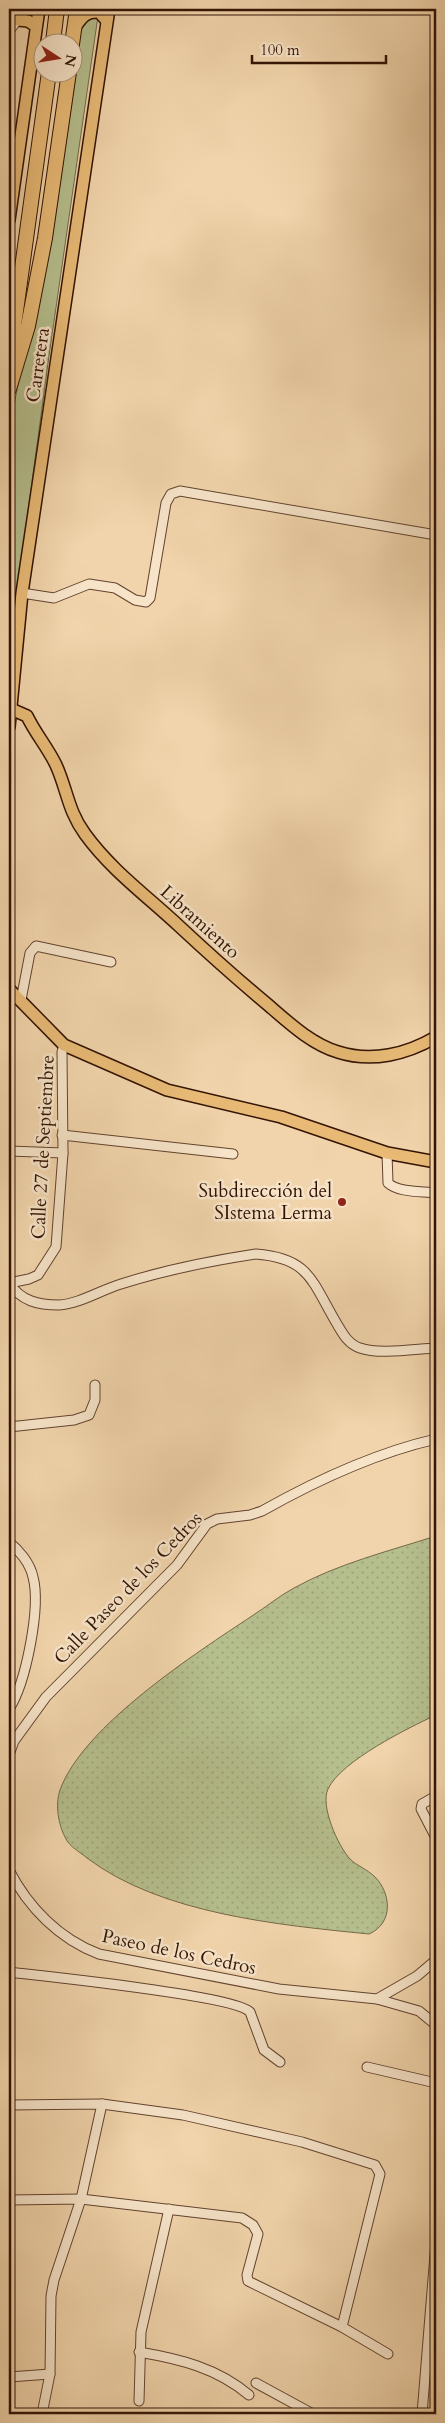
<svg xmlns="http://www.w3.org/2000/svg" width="445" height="2423" font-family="Cardo,serif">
<defs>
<pattern id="grass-dots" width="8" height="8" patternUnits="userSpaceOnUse" patternTransform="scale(1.25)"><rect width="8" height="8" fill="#b5be8d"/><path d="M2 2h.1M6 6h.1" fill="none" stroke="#9ca278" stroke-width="1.8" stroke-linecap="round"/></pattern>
</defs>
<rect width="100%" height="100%" fill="#f1d4ab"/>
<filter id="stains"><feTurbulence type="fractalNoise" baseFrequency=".004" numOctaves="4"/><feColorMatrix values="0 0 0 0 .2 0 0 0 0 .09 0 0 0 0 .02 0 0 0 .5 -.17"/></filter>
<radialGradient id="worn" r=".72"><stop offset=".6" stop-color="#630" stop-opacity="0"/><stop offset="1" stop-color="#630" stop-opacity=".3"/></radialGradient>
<path fill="url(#grass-dots)" stroke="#746848" d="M436 1536V1715C408 1728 341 1761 328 1789 320 1806 338 1846 350 1859 357 1866 367 1869 375 1877 391 1893 394 1923 369 1934 279 1925 161 1914 87 1858 80 1852 70 1847 66 1839 58 1825 55 1804 60 1790 83 1726 196 1653 252 1616 266 1607 279 1596 294 1588 337 1564 389 1551 436 1536Z"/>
<polygon fill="#b5be8d" stroke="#746848" points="79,9 99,9 49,356 9,652 9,431 22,364 72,72"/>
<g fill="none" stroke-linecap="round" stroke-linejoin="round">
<g stroke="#62432e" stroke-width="11">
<g id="minor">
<polyline points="9,31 26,9"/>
<polyline points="22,593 54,598 89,584 115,588 135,600 146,602 150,598 166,503 171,494 180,491 436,535"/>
<polyline points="21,1000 30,953 36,946 111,962"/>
<polyline points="62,1135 233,1154"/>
<polyline points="9,1151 63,1153"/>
<path d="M387 1153 388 1183C399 1193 422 1191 436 1193"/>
<path d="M9 1283C21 1301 38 1305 59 1305 79 1304 101 1290 121 1284 165 1270 210 1261 256 1254 310 1258 312 1282 337 1324 343 1334 348 1344 360 1348 379 1355 415 1349 436 1348"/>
<polyline points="9,1283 29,1279 38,1275 56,1247 63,1153 62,1052 64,1045"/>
<polyline points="9,1427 74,1420 89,1415 95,1400 95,1385"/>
<path d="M9 1542C19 1550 30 1563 33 1577 41 1607 26 1683 9 1709"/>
<path d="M9 1755 14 1741 46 1697 177 1565 207 1524 217 1519 250 1515 262 1511C317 1480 375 1453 436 1439"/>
<polyline points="436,1796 422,1804 421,1809 436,1838"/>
<path d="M9 1870C28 1907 59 1939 99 1954L279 1989 377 1999 419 2011 436 2025"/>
<path d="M9 1972C43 1976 237 1996 250 2012L264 2050 280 2062"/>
<polyline points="377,1999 417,1976 436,1960"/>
<polyline points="367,2067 436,2083"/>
<polyline points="9,2105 102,2104 183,2115 302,2142 375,2165 380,2174 342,2327"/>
<polyline points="9,2200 81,2199 242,2218 253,2225 258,2234 247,2275 248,2281 342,2327 388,2354"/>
<path d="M139 2352C180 2359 217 2368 249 2395"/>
<polyline points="9,2377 50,2374"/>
<polyline points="256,2383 313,2414"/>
<polyline points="139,2401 141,2332 169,2209"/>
<polyline points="42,2414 50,2374 51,2296 54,2280 81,2199 102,2104"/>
<polyline points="422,2414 436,2242"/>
</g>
</g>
<g stroke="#331304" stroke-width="14">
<g id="major">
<polyline points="18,20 28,21 36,26"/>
<path d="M75 27C82 17 86 11 99 12L106 20"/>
<polyline points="9,220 39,9"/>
<path d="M11 709 27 716C35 733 48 748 56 765 67 789 68 811 85 834 111 870 147 896 179 926 208 953 237 979 267 1004 288 1022 311 1044 338 1052 372 1063 407 1054 436 1037"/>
<polyline points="9,727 22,593 109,9"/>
<polyline points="9,989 64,1045 167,1090 281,1117 387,1153 436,1162"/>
</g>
</g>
<g stroke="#331304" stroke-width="16">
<g id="highway">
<polyline points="53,42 57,9"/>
<polyline points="72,44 77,9"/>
<polyline points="9,362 49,72"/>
<polyline points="9,389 28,326 45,238 69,72"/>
</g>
</g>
<use href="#minor" stroke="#f6e3c8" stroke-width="9"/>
<use href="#major" stroke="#e8ba76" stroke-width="11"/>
<use href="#highway" stroke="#e8ba76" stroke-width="14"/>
</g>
<circle fill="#8f2418" stroke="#f6e3c8" stroke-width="2" cx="342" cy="1202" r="5"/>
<g text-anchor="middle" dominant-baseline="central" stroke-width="5" stroke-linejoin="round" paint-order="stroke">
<g font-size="19" fill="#331304" stroke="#f6e3c8">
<text transform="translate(38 365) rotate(-82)">Carretera</text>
<text transform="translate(200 922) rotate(42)">Libramiento</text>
<text transform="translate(43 1147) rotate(-87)">Calle 27 de Septiembre</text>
<text transform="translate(128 1588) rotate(-46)">Calle Paseo de los Cedros</text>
<text transform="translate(179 1952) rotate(12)">Paseo de los Cedros</text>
</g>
<g font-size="19" fill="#331304" stroke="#f6e3c8" text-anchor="end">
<text x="332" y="1191">Subdirección del<tspan x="332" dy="22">SIstema Lerma</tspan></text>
</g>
</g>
<rect width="445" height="2423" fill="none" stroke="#f1d4ab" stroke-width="30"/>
<rect x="10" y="10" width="425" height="2403" fill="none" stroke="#331304" stroke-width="2.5"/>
<rect x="15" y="15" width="415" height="2393" fill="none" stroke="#331304"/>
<g transform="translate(58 58) rotate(102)"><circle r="24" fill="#f6e3c8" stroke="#a8907a"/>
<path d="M0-4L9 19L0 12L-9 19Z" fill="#8f2418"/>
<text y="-8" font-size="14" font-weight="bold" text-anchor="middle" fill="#331304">N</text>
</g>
<path d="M252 55v8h134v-8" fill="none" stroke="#331304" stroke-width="2.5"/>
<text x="260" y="55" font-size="15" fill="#331304" stroke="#f6e3c8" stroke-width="4" paint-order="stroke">100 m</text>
<rect width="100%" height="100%" filter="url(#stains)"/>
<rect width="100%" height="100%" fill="url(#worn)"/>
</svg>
